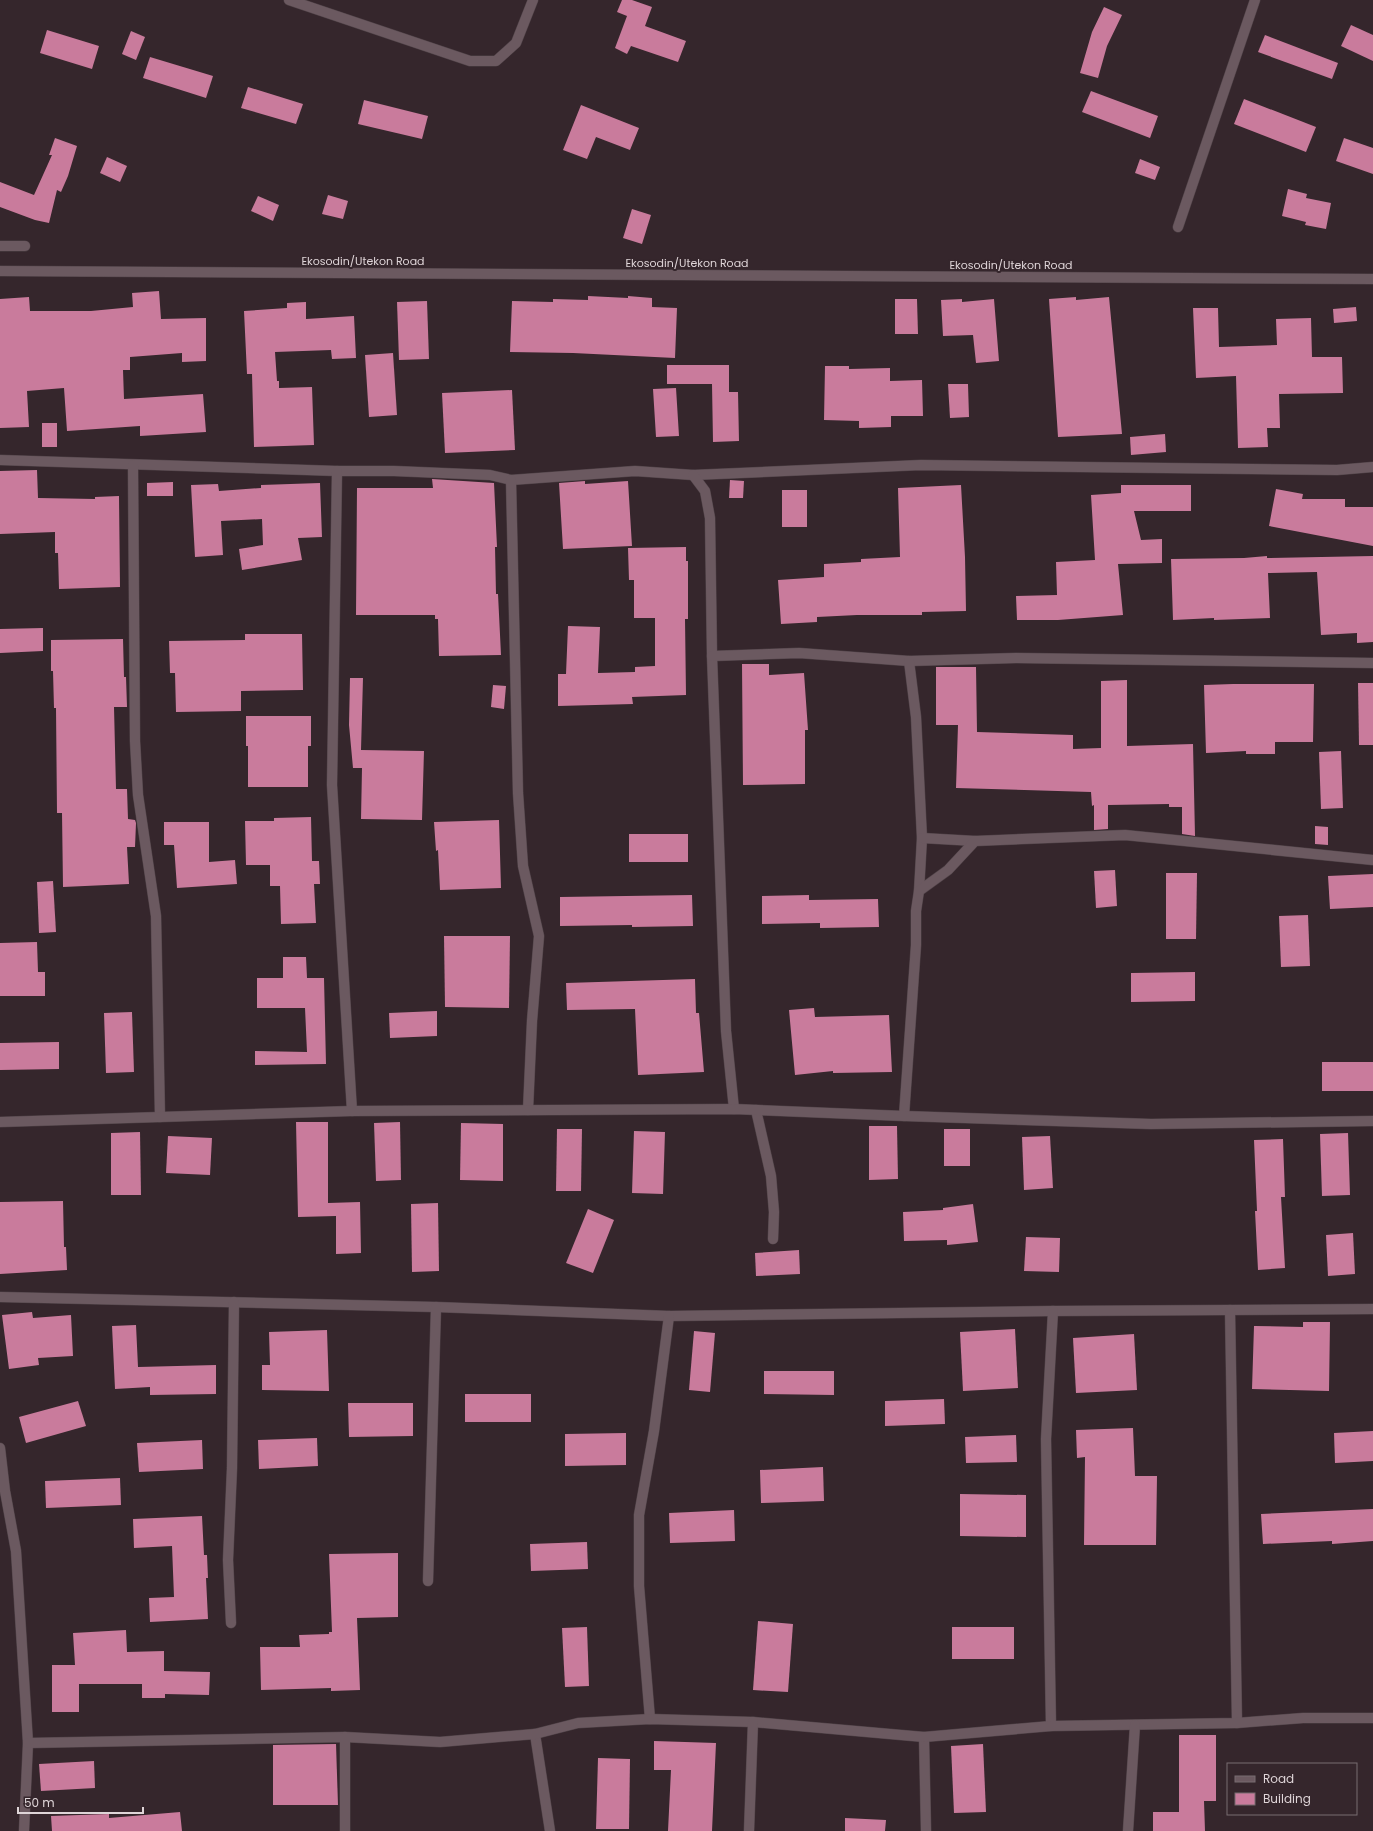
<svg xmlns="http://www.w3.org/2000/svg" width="1373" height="1831" font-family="Poppins,sans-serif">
<rect width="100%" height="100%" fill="#35262c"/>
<g fill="#c97b9c">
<polygon points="622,0 632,0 652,7 645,26 686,41 678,62 631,46 627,54 615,48 627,16 617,12"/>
<polygon points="1104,7 1122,15 1107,46 1098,78 1080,73 1092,32"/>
<polygon points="1351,25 1373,35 1373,61 1341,46"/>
<polygon points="47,30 99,46 92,69 40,53"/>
<polygon points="131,31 145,37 136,60 122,54"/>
<polygon points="1265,35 1338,63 1332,79 1258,52"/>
<polygon points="150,57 213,76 206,98 143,78"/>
<polygon points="248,87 303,104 296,124 241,108"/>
<polygon points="1091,91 1158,116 1150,138 1082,112"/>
<polygon points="1244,99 1316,127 1306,152 1234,124"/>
<polygon points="364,100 428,116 422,139 358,124"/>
<polygon points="581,105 639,128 630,150 596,137 587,159 563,150"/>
<polygon points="55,138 77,146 68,176 61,192 57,190 49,223 35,220 0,207 0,182 34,195 52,155 49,155"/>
<polygon points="1344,138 1373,148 1373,174 1336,161"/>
<polygon points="107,157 127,166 120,182 100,173"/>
<polygon points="1140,159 1160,167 1155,180 1135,173"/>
<polygon points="1288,189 1307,194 1306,198 1331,203 1326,229 1305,225 1306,222 1282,216"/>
<polygon points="328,195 348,201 343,219 322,214"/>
<polygon points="258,196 279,205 273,221 251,211"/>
<polygon points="632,209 651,215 642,244 623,238"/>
<polygon points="159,291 161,319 206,318 206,361 182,362 182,353 130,357 130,370 123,370 124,399 203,394 206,432 140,436 140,426 67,431 64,388 27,391 29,427 0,428 0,299 29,297 30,311 91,311 133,307 132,293"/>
<polygon points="588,296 628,298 628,296 652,298 652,307 677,308 675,358 573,353 510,352 512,301 553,302 553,299 588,300"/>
<polygon points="1076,297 1076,300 1109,297 1122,434 1058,437 1049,299"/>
<polygon points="895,299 917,299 918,334 895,334"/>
<polygon points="962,299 962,302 994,299 999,361 976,363 973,335 943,336 941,300"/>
<polygon points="427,301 429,359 399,360 397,302"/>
<polygon points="306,302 306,319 354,316 356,358 332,359 331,350 275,352 277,381 279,381 279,388 312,387 314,445 254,447 252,374 247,374 244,311 287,308 287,303"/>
<polygon points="1356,307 1357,321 1334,323 1333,309"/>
<polygon points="1193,308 1218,308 1219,347 1277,345 1276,319 1311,318 1312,357 1342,357 1343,393 1279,394 1280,428 1267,428 1268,447 1238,448 1236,376 1196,378"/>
<polygon points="393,353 397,415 369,417 365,355"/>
<polygon points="667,365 729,365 729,392 738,392 739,441 713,442 712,384 667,384"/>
<polygon points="825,366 849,366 849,369 890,368 890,381 922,380 923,416 891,416 891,427 859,428 859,421 824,420"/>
<polygon points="948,384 968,384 969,417 950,418"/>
<polygon points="676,388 679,436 656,437 653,389"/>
<polygon points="512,390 515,450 445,453 442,393"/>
<rect x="42" y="423" width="15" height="24"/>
<polygon points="1165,434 1166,452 1131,455 1130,437"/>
<polygon points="37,470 38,498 95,499 95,497 119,496 120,587 59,589 58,553 55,553 55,532 0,534 0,471"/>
<polygon points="432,479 494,483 497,547 495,547 496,594 498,594 501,655 439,656 438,619 435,619 435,615 356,615 357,488 433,488"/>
<polygon points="730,480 744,481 743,498 729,498"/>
<polygon points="585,481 585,484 628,481 632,546 563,549 559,483"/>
<polygon points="173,482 173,496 147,496 147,483"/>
<polygon points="320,483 322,537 298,538 302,560 242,570 239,549 263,545 262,519 221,521 223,555 195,557 191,485 218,484 219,491 261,488 261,485"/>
<polygon points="961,485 965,557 966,611 922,612 922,615 857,615 817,617 817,622 781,624 778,580 824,577 824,564 861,562 861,559 900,557 898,488"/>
<polygon points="1121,485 1191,485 1191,511 1134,511 1141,540 1162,539 1162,563 1118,564 1123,615 1058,620 1017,620 1016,596 1057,595 1056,562 1095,560 1091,495 1121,493"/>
<polygon points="1276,489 1303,494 1302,499 1345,499 1345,507 1373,507 1373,546 1269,526"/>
<rect x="782" y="490" width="25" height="37"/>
<polygon points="686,547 686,561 688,561 688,619 685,619 686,695 632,697 633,704 558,706 558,674 566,674 568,626 600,627 598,673 635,672 635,667 655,666 655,618 634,618 634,580 629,580 628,548"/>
<polygon points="1267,556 1267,558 1373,556 1373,642 1357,643 1357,633 1321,635 1317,572 1268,573 1270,618 1214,620 1214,618 1173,620 1171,559 1244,558"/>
<polygon points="43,628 43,651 0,653 0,629"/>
<polygon points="245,634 302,634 303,690 241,691 241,711 176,712 175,673 170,673 169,641 245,640"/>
<polygon points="123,639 124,677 126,677 127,707 114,707 116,789 127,789 128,819 135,820 136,823 135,847 127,847 129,884 63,887 62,813 57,813 56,708 54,708 53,671 51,671 51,640"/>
<polygon points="742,664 769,664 769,675 804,673 808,730 805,730 805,784 743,785"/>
<polygon points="936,667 976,667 977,732 1073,735 1073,749 1101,748 1101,681 1127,680 1127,746 1193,744 1195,836 1182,834 1182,807 1169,807 1169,804 1108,805 1108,829 1094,830 1094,805 1092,806 1091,792 956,788 958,725 936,725"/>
<polygon points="350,678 363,678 361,750 424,751 422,820 361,819 362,768 353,768 349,725"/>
<polygon points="1358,683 1373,683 1373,745 1359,745"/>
<polygon points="1233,684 1314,684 1313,742 1275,742 1275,754 1246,754 1246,751 1206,753 1204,685"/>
<polygon points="493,685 506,686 504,709 491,707"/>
<polygon points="246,716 311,716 311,746 308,746 308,787 248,787 248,746 246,746"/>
<polygon points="1341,751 1343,808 1321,809 1319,752"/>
<polygon points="311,817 312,861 319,861 320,884 314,884 316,923 281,924 280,886 270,886 270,865 246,865 245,821 274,821 274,818"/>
<polygon points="499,820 501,888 440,890 438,850 436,851 434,822"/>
<polygon points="164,822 209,822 209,862 235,860 237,884 177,888 174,845 164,845"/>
<polygon points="1315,826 1328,827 1328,845 1315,844"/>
<rect x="629" y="834" width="59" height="28"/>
<polygon points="1115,870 1117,906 1096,908 1094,871"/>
<polygon points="1166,873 1197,873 1196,939 1166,939"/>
<polygon points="1373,874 1373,907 1330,909 1328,876"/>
<polygon points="53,881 56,932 39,933 37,882"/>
<polygon points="692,895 693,926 632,927 632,925 560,926 560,897"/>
<polygon points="809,895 809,900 878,899 879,927 820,928 820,923 762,924 762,896"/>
<polygon points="1308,915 1310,966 1281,967 1279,916"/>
<polygon points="444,936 510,936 509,1008 445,1007"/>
<polygon points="37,942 38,972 45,972 45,996 0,996 0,943"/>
<polygon points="283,957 306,957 307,978 324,978 326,1064 255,1065 255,1051 307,1052 305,1008 257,1008 257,978 283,978"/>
<polygon points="1195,972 1195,1001 1131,1002 1131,973"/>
<polygon points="695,979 696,1013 699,1013 704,1072 638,1075 635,1009 567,1010 566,983"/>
<polygon points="814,1008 815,1017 889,1015 892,1072 833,1073 833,1071 795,1075 789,1010"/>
<polygon points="437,1011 437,1036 390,1038 389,1013"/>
<polygon points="132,1012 134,1072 106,1073 104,1013"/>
<polygon points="59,1042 59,1069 0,1070 0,1043"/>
<rect x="1322" y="1062" width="51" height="29"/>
<polygon points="296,1122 328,1122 328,1203 360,1202 361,1253 336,1254 336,1216 298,1217"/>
<polygon points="400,1122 401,1180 376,1181 374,1123"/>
<polygon points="461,1123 503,1124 503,1181 460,1180"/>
<polygon points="869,1126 897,1126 898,1179 869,1180"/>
<polygon points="557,1129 582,1129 581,1191 556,1191"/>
<rect x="944" y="1129" width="26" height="37"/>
<polygon points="634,1131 665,1132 663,1194 632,1193"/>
<polygon points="140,1132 141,1195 111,1195 111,1133"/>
<polygon points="1348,1133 1350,1195 1322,1196 1320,1134"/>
<polygon points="168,1136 212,1138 210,1175 166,1173"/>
<polygon points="1050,1136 1053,1188 1024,1190 1022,1137"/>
<polygon points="1283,1139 1285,1197 1281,1197 1285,1268 1258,1270 1255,1211 1257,1211 1254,1140"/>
<polygon points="63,1201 64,1247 66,1247 67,1270 0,1274 0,1202"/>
<polygon points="438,1203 439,1271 412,1272 411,1204"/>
<polygon points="973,1204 978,1242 947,1245 947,1240 904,1241 903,1212 943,1210 943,1208"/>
<polygon points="588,1209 614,1220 593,1273 566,1263"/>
<polygon points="1353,1233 1355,1274 1328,1276 1326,1235"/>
<polygon points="1026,1237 1060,1238 1059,1272 1024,1271"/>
<polygon points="799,1250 800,1274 756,1276 755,1253"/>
<polygon points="32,1312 33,1318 71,1315 73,1356 38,1358 39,1365 9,1369 2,1315"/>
<polygon points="1303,1322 1330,1322 1329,1391 1252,1389 1254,1326 1303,1327"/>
<polygon points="136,1325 138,1367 216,1365 216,1394 150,1395 150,1387 115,1389 112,1326"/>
<polygon points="1015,1329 1018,1388 963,1391 960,1332"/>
<polygon points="327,1330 329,1391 262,1390 262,1365 270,1365 269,1332"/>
<polygon points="694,1331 715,1333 710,1392 689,1390"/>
<polygon points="1134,1334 1137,1390 1076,1393 1073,1338"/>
<polygon points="764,1371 834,1371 834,1395 764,1394"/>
<rect x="465" y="1394" width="66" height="28"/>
<polygon points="944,1399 945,1424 885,1426 885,1401"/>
<polygon points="78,1401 86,1426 26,1443 19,1417"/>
<polygon points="348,1403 413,1403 413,1436 349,1437"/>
<polygon points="1133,1428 1135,1476 1157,1476 1156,1545 1084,1545 1085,1457 1077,1458 1076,1430"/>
<polygon points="1373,1431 1373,1461 1335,1463 1334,1433"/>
<polygon points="626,1433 626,1465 565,1466 565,1434"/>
<polygon points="1016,1435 1017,1462 966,1463 965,1437"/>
<polygon points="317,1438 318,1466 259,1469 258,1440"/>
<polygon points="202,1440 203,1469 139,1472 137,1443"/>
<polygon points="823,1467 824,1501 761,1503 760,1470"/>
<polygon points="120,1478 121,1505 46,1508 45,1481"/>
<polygon points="960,1494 1026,1495 1026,1537 960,1536"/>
<polygon points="1373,1509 1373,1541 1332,1544 1332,1541 1263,1544 1261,1514"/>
<polygon points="734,1510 735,1541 670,1543 669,1513"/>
<polygon points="202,1516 204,1555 207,1555 208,1578 206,1578 208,1619 150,1622 149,1598 174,1597 172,1546 134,1548 133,1519"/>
<polygon points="587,1542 588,1569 531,1571 530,1544"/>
<polygon points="398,1553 398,1617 357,1618 360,1690 331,1691 331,1688 261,1690 260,1647 300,1647 299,1635 329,1634 329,1632 332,1632 329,1554"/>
<polygon points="758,1621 793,1624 788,1692 753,1690"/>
<polygon points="587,1627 589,1686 565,1687 562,1628"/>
<rect x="952" y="1627" width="62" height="32"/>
<polygon points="126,1630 127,1652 164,1651 164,1671 210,1672 209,1695 165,1694 165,1698 142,1698 142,1684 79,1684 79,1712 52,1712 52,1665 75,1665 73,1633"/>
<polygon points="1179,1735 1216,1735 1216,1801 1204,1801 1205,1831 1153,1831 1153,1812 1179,1812"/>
<polygon points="654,1741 716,1743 712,1831 668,1831 671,1770 654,1770"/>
<polygon points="336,1744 338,1805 273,1805 273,1745"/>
<polygon points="983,1744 986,1812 954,1813 951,1746"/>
<polygon points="598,1758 630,1759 629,1829 596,1829"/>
<polygon points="94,1761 95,1788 41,1791 39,1764"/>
<polygon points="180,1812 182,1831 52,1831 51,1816 109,1814 109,1818"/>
<polygon points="845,1818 886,1820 885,1831 845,1831"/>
</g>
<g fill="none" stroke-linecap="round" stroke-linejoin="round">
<g stroke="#4f4247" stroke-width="11">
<g id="street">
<polyline points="289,0 470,61 496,61 516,43 533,0"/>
<polyline points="1178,227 1255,0"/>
<polyline points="0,246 25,246"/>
<polyline points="0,271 1373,279"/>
<polyline points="0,460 337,471 394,471 490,475 511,480 635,471 693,475 921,465 1337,470 1373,467"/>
<polyline points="133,465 135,741 138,795 156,916 160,1117"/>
<polyline points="337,471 332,785 352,1111"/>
<polyline points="693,475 705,491 710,518 712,656 726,1031 734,1109"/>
<polyline points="511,480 518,793 523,866 539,936 532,1021 528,1110"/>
<polyline points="712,656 799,653 909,661 1016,658 1373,663"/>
<polyline points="909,661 916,717 922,838 919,891"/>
<polyline points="922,838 975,841"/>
<polyline points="756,1110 771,1176 774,1212 773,1239"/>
<polyline points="904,1116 916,945 916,911 919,891 948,870 975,841 1125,835 1373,860"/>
<polyline points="0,1122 352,1111 734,1109 904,1116 1151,1124 1373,1121"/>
<polyline points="0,1297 436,1307 669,1316 1053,1311 1373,1309"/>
<polyline points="1230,1310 1237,1723"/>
<polyline points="0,1448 5,1491 16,1551 28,1743 24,1831"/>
<polyline points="428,1581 436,1307"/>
<polyline points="231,1623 228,1560 232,1468 234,1302"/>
<polyline points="650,1719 639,1586 639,1515 654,1431 669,1316"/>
<polyline points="1051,1726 1046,1439 1053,1311"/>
<polyline points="535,1734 550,1831"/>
<polyline points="924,1737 926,1831"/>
<polyline points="28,1743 345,1737 440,1742 535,1734 578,1723 650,1719 753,1722 924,1737 1051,1726 1237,1723 1303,1718 1373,1718"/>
<polyline points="345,1831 345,1737"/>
<polyline points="749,1831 753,1722"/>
<polyline points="1128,1831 1135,1725"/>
</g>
</g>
<use href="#street" stroke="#6b5960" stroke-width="10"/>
</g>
<g text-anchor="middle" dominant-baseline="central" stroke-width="4" stroke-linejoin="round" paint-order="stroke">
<g font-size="11" fill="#dfd5d8" stroke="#35262c">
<text x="363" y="261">Ekosodin/Utekon Road</text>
<text x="687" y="263">Ekosodin/Utekon Road</text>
<text x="1011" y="265">Ekosodin/Utekon Road</text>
</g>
</g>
<rect x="1227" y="1763" width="130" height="52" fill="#35262c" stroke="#796c71"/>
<rect x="1235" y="1776" width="20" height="6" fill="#6b5960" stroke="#796c71"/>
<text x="1263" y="1783" font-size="12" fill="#dfd5d8">Road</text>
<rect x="1235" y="1793" width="20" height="12" fill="#c97b9c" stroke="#796c71"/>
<text x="1263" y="1803" font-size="12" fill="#dfd5d8">Building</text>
<path d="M18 1807v6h125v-6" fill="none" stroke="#dfd5d8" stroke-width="2"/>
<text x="24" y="1807" font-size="12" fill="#dfd5d8" stroke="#35262c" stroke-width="3" paint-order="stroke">50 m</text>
</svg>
